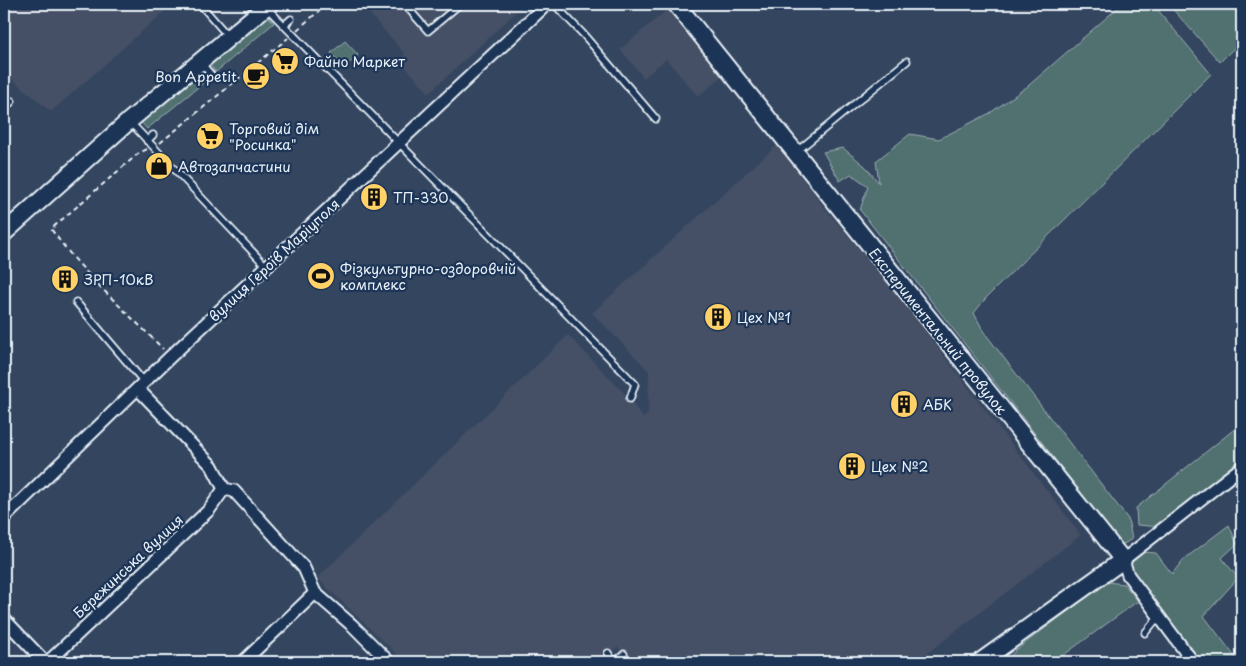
<svg xmlns="http://www.w3.org/2000/svg" width="1246" height="666" font-family="'Playpen Sans',sans-serif">
<rect width="100%" height="100%" fill="#34455f"/>
<filter id="ink" filterUnits="userSpaceOnUse"><feTurbulence type="fractalNoise" baseFrequency=".02" numOctaves="2"/><feDisplacementMap in="SourceGraphic" scale="10" xChannelSelector="R" yChannelSelector="G"/><feConvolveMatrix kernelMatrix="1 2 1 2 8 2 1 2 1" color-interpolation-filters="sRGB"/></filter>
<g filter="url(#ink)">
<g fill="#445065">
<polygon points="4,4 173,4 51,112 11,78 4,83"/>
<polygon points="361,4 525,4 429,93 399,60 405,54"/>
<polygon points="673,5 728,71 698,97 666,59 644,78 620,49"/>
<polygon points="777,145 824,207 893,289 1081,535 916,662 629,662 631,661 618,647 605,656 601,662 405,662 317,578 568,335 630,399 643,418 648,414 649,371 592,313"/>
</g>
<g fill="#51706f" stroke="#9cb0b4">
<polygon points="1122,4 1153,4 1211,74 986,298 974,313 984,332 1128,519 1132,539 1122,545 860,210 868,186 851,174 840,181 823,152 843,148 865,166 879,183 876,161 910,134 939,139 990,113 1028,86"/>
<polygon points="1168,4 1242,4 1242,40 1220,62"/>
<polygon points="268,16 274,23 216,72 210,65"/>
<polygon points="345,41 358,55 344,68 331,53"/>
<polygon points="202,72 208,79 147,129 141,122"/>
<polygon points="1242,423 1242,463 1162,527 1137,525 1136,508"/>
<polygon points="1229,525 1237,544 1222,558 1238,578 1204,616 1239,662 1197,662 1134,576 1131,562 1142,552 1156,553 1172,574 1183,560"/>
<polygon points="1107,582 1124,584 1138,601 1054,662 1005,662 1016,650"/>
</g>
<g fill="none" stroke-linecap="round" stroke-linejoin="round">
<g stroke="#e8f1f8" stroke-width="9">
<g id="lane">
<polyline points="200,4 228,36"/>
<polyline points="554,4 583,34 656,119"/>
<polyline points="407,7 428,31 460,4"/>
<polyline points="267,8 635,384 630,399"/>
<polyline points="284,25 291,19"/>
<polyline points="201,63 213,77"/>
<polyline points="4,109 12,101"/>
<polyline points="130,122 267,267"/>
<polyline points="147,141 153,135"/>
<polyline points="796,152 907,61"/>
<polyline points="76,302 144,382"/>
<polyline points="1145,633 1159,616"/>
<polyline points="608,653 614,662"/>
<polyline points="615,662 624,654"/>
</g>
</g>
<g stroke="#e8f1f8" stroke-width="15">
<g id="street">
<polyline points="138,389 212,466 224,489 234,491 304,568 315,593 353,626 389,662"/>
<polyline points="4,518 170,357 547,4"/>
<polyline points="4,619 45,662"/>
<polyline points="48,662 209,510 224,489"/>
<polyline points="243,662 315,593"/>
<polyline points="1193,662 1128,575 1123,560 1242,467"/>
</g>
</g>
<g stroke="#e8f1f8" stroke-width="20">
<g id="secondary">
<polyline points="676,4 1123,560 980,662"/>
<polyline points="4,233 129,121 269,4"/>
</g>
</g>
<g stroke="#e8f1f8" stroke-width="2" stroke-dasharray="5 4" stroke-linecap="butt">
<polyline points="297,30 327,4"/>
<polyline points="160,143 288,38"/>
<path d="M147 149 139 153 51 229C83 274 125 310 163 349"/>
</g>
<use href="#lane" stroke="#1d3557" stroke-width="5.5"/>
<use href="#street" stroke="#1d3557" stroke-width="11"/>
<use href="#secondary" stroke="#1d3557" stroke-width="16"/>
</g>
</g>
<defs>
<g id="supermarket-disc" transform="scale(1.4375)"><circle r="9.5" fill="#ffd166" stroke="#1d3557"/><path d="M-6-5.5h2.5l.6 2H6L4.5 2H-2.5L-4.4-4H-6ZM-1.5 3.2a1.3 1.3 0 1 0 .1 0ZM3 3.2a1.3 1.3 0 1 0 .1 0Z" fill="#111"/></g>
<g id="cafe-disc" transform="scale(1.4375)"><circle r="9.5" fill="#ffd166" stroke="#1d3557"/><path d="M-5.5-4.5H6V0H3Q3 3.5 0 3.5H-2.5Q-5.5 3.5-5.5 0ZM3-3.2v2h1.7v-2ZM-6 4.5H4V6H-6Z" fill="#111"/></g>
<g id="shop-disc" transform="scale(1.4375)"><circle r="9.5" fill="#ffd166" stroke="#1d3557"/><path d="M-5-2.5h2.3a2.7 3.5 0 0 1 5.4 0H5L5.5 6h-11ZM-1.5-2.5h3a1.5 2.3 0 0 0-3 0Z" fill="#111"/></g>
<g id="building-disc" transform="scale(1.4375)"><circle r="9.5" fill="#ffd166" stroke="#1d3557"/><path d="M-4-6H4V6H1V3H-1V6H-4ZM-2.5-4.3h1.7v1.8h-1.7ZM.8-4.3h1.7v1.8H.8ZM-2.5-1h1.7V.8h-1.7ZM.8-1h1.7V.8H.8Z" fill="#111"/></g>
<g id="stadium-disc" transform="scale(1.4375)"><circle r="9.5" fill="#ffd166" stroke="#1d3557"/><path d="M0-5a6.5 5 0 1 0 0 10a6.5 5 0 1 0 0-10ZM-3.5-1.8h7v3.6h-7Z" fill="#111"/></g>
</defs>
<g fill-rule="evenodd">
<use href="#supermarket-disc" x="285" y="61"/>
<use href="#cafe-disc" x="256" y="76"/>
<use href="#supermarket-disc" x="210" y="136"/>
<use href="#shop-disc" x="159" y="166"/>
<use href="#building-disc" x="374" y="197"/>
<use href="#stadium-disc" x="321" y="276"/>
<use href="#building-disc" x="65" y="279"/>
<use href="#building-disc" x="718" y="317"/>
<use href="#building-disc" x="904" y="404"/>
<use href="#building-disc" x="852" y="466"/>
</g>
<g text-anchor="middle" dominant-baseline="central" stroke-width="4.5" stroke-linejoin="round" paint-order="stroke">
<g font-size="14" fill="#e8f1f8" stroke="#1d3557" text-anchor="start">
<text x="304" y="61">Файно Маркет</text>
<text x="237" y="76" text-anchor="end">Bon Appetit</text>
<text x="229" y="128">Торговий дім<tspan x="229" dy="16">"Росинка"</tspan></text>
<text x="178" y="166">Автозапчастини</text>
<text x="393" y="197">ТП-330</text>
<text x="340" y="268">Фізкультурно-оздоровчій<tspan x="340" dy="16">комплекс</tspan></text>
<text x="84" y="279">ЗРП-10кВ</text>
<text x="737" y="317">Цех №1</text>
<text x="923" y="404">АБК</text>
<text x="871" y="466">Цех №2</text>
</g>
<g font-size="14" fill="#e8f1f8" stroke="#1d3557">
<text transform="translate(274 260) rotate(-43)">вулиця Героїв Маріуполя</text>
<text transform="translate(938 331) rotate(51)">Експериментальний провулок</text>
<text transform="translate(128 566) rotate(-43)">Бережинська вулиця</text>
</g>
</g>
<rect width="1246" height="666" fill="none" stroke="#1d3557" stroke-width="20"/>
<rect x="10" y="10" width="1226" height="646" fill="none" stroke="#e8f1f8" stroke-width="2" filter="url(#ink)"/>
</svg>
